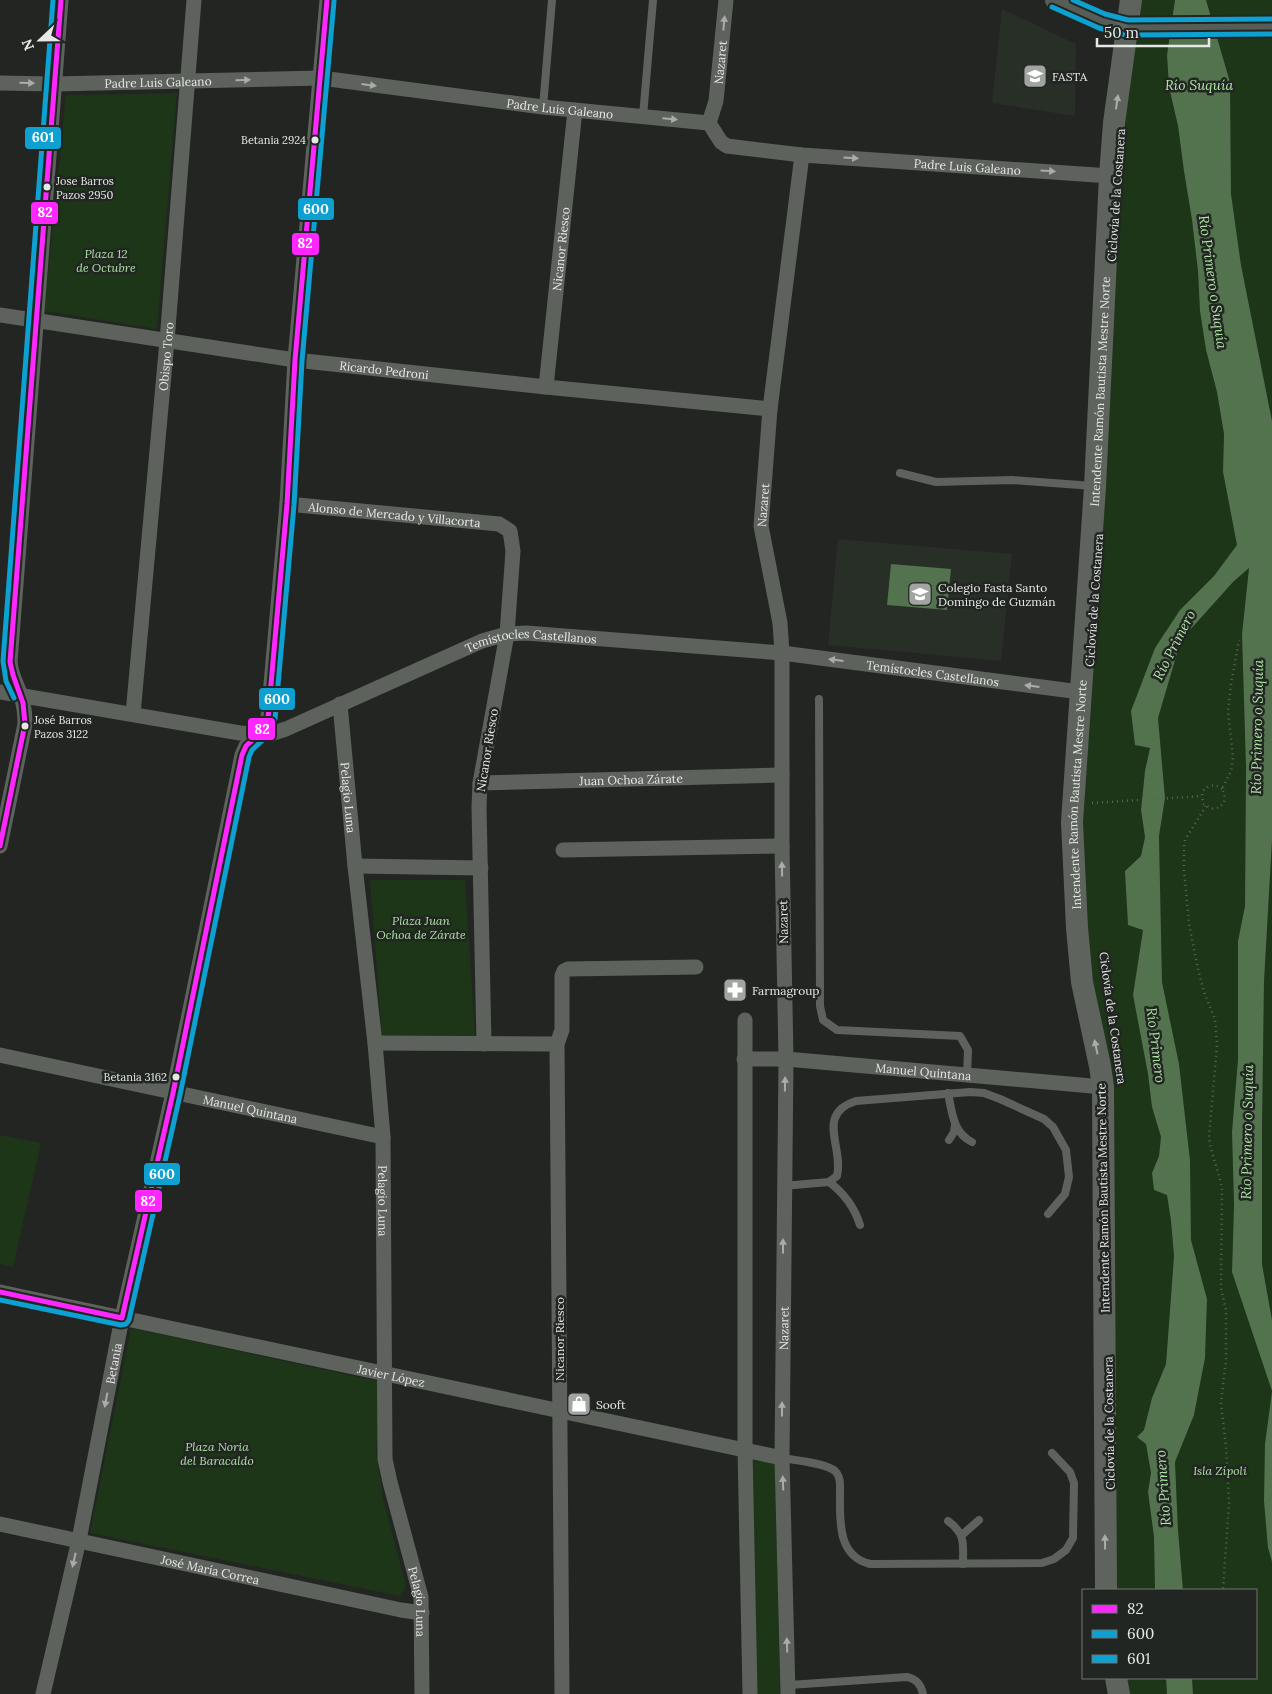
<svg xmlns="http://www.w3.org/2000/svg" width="1272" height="1694" font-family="Lora,serif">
<rect width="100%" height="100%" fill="#232523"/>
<g fill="#282f26">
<polygon points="1002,9 1076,44 1075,116 992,103"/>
<polygon points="838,539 1012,554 1001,661 828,645"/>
</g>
<g fill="#1c3617">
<polygon points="1131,0 1175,0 1167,55 1169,87 1178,126 1184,171 1192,220 1198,271 1200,311 1206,350 1217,392 1224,434 1223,472 1237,545 1214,576 1180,610 1145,771 1141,810 1145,836 1141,856 1143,929 1133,995 1148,1074 1152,1107 1161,1137 1159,1156 1152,1173 1167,1194 1171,1221 1174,1256 1166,1364 1152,1398 1144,1430 1151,1473 1148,1492 1154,1537 1155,1590 1106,1590 1104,1106 1077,928"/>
<polygon points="1206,0 1272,0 1272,421 1241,265 1231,194 1230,82"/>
<polygon points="177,93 157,329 44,311 66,95"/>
<polygon points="1249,568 1242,634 1246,768 1245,906 1238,941 1238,1059 1232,1132 1234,1205 1232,1272 1272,1391 1265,1444 1268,1548 1272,1562 1272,1694 1193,1694 1192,1678 1256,1678 1256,1590 1183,1590 1178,1530 1175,1462 1194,1415 1205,1358 1207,1299 1191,1240 1190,1160 1179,1064 1162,982 1159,836 1165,798 1158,718 1181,640 1233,582"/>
<polygon points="1272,840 1272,1320 1262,1264 1262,1128 1264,982"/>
<polygon points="370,880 465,880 475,1036 382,1036"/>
<polygon points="0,1135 41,1143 13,1267 0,1264"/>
<polygon points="131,1328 377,1381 381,1388 376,1452 383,1498 406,1586 400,1596 90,1533"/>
<polygon points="753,1459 775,1463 780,1694 755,1694"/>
<polygon points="1116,1678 1166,1678 1167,1694 1119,1694"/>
</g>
<g fill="#53724e">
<polygon points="1175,0 1206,0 1230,82 1231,194 1241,265 1272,421 1272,840 1264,982 1262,1128 1262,1264 1272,1320 1272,1562 1268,1548 1264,1501 1265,1444 1272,1391 1232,1272 1234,1205 1232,1132 1238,1059 1238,941 1245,906 1246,768 1242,634 1249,568 1233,582 1181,640 1158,718 1165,798 1159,836 1162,982 1179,1064 1190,1160 1191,1240 1207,1299 1205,1358 1194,1415 1175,1462 1178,1530 1183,1590 1155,1590 1154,1537 1148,1492 1151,1473 1146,1444 1137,1437 1144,1430 1152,1398 1166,1364 1174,1256 1171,1221 1167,1195 1154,1190 1152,1173 1159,1156 1161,1137 1152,1107 1148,1074 1133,995 1143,930 1128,925 1125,871 1141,856 1145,837 1141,810 1145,771 1150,748 1135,745 1131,711 1155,648 1180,610 1214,576 1237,545 1223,472 1224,434 1217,392 1206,350 1200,311 1198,271 1192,220 1184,171 1178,126 1169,87 1167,55"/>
<polygon points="891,564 951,569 947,610 887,605"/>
<polygon points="1166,1678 1192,1678 1193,1694 1167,1694"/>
</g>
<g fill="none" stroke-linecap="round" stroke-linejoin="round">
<g stroke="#60635f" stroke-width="2.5" stroke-dasharray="1 4" stroke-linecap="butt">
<path d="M1222 789C1215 783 1208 785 1202 792L1203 804 1213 809C1224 807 1228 799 1222 789L1231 771 1233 757 1228 711 1231 684 1239 640"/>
<polyline points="1092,803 1202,796"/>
<path d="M1206 806 1185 840 1184 846V870L1189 924 1198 969 1204 992 1215 1019 1217 1045 1209 1137C1211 1155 1219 1171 1222 1189L1221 1288 1226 1310V1360L1221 1403 1226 1447 1229 1503 1223 1590"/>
</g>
<g stroke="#5e625d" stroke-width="8">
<polyline points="543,107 552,0"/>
<polyline points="643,116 653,0"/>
<polyline points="900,473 936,482 1012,480 1093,486"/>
<polyline points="819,699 820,1006 823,1020 837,1030 960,1036 968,1050 967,1076"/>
<path d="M948 1093C952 1112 953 1133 972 1142"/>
<polyline points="949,1140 954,1132 955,1125"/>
<path d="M829 1182C844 1193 854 1206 860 1225"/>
<path d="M783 1186 829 1182 837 1176C844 1147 815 1114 856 1101L970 1092 984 1093 1000 1099 1044 1119 1053 1127 1066 1150 1069 1177 1065 1194 1048 1214"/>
<path d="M782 1458C794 1460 826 1463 835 1471 841 1477 840 1485 840 1493 840 1520 837 1556 870 1564L1042 1563 1054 1559 1066 1550 1073 1538 1074 1483 1070 1472 1052 1453"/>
<path d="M948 1521C966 1534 963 1544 963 1564"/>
<polyline points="962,1535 979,1520"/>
<path d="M789 1685 907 1677C917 1679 921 1685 923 1694"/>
</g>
<g stroke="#5e625d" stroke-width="15">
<path id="s1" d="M0 83 54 84 321 78 543 107 709 123"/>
<path id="s2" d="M709 123 721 142 727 146 802 155 1110 176"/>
<path id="s3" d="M709 123 716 101 726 0"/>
<path id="s4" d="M0 315 295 360 546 387 770 409"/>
<path id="s5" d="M546 387 575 110"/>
<path id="s6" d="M287 504 499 524 510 531 513 551 507 634 480 783 479 807 484 1044"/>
<path id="s7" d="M0 692 240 733 270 734 286 729 482 641 507 634 526 633 782 653 1080 692"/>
<path id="s8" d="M340 704 355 866 375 1043 383 1137 385 1459 390 1482 421 1597 422 1694"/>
<path id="s9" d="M133 714 167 341 194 0"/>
<path id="s10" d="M480 783 782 775"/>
<path d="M0 846 25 724C25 714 24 705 21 696 17 684 11 675 10 662L61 0"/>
<polyline points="563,850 782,846"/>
<polyline points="355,866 481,868"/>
<polyline points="745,1020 745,1449 750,1694"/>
<polyline points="375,1043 557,1044"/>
<path id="s11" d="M0 1055 383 1137"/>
<path id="s12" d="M744 1059H786L1103 1087"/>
<path id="s13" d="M0 1292 782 1458"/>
<path id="s14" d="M0 1524 401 1610 422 1613"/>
<path id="s15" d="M43 1694 79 1540 122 1318 173 1093 242 755 246 746 259 734 268 718 287 504 295 360 327 0"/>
<polyline points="562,1694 557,1044 562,1030 562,976 564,971 568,969 696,967"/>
<path id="s16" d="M788 1694 782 1458 786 1059 782 846V653L780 623 761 526 770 409 802 155"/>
</g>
<polyline stroke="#565c56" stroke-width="20" points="1055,0 1115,26 1137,29"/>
<g stroke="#5e645d" stroke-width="22">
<path id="s17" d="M1106 1590 1103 1087 1100 1066 1082 982 1077 928 1072 822 1095 487 1110 176 1114 123 1131 0"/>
<polyline points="1116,1678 1119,1694"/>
</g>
<polyline stroke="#565c56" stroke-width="20" points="1137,29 1272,26"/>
<g stroke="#222622" stroke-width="9">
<g id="bus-1">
<polyline points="0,846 25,724 23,703 13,675 10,662 61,0"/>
<polyline points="0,1292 122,1318 173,1093 242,755 246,746 259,734 268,718 287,504 295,360 327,0"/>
</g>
</g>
<g stroke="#222622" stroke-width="9">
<g id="bus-2">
<polyline points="1052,7 1099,28 1126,35 1272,34"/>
<polyline points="0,1300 121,1325 126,1324 129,1320 180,1095 249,757 252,750 265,738 275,719 294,505 302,361 334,1"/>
</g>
</g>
<g stroke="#222622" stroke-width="9">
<g id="bus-3">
<polyline points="1073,0 1105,14 1128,20 1272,19"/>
<polyline points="14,698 6,681 3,661 53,0"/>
</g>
</g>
<use href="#bus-1" stroke="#fe27ff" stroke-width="5"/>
<use href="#bus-2" stroke="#0da0d0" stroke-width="5"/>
<use href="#bus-3" stroke="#0da0d0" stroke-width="5"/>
</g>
<defs><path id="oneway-solid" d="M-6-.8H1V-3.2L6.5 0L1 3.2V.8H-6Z" transform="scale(1.25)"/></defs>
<g fill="#a9aca8">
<use href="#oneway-solid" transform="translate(724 23) rotate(-85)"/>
<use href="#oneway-solid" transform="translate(243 80) rotate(-1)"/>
<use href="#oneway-solid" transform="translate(27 83) rotate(1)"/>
<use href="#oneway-solid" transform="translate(369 85) rotate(7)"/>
<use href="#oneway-solid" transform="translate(670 119) rotate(5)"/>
<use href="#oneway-solid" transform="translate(851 158) rotate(4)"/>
<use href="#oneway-solid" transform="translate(1048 171) rotate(4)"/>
<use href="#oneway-solid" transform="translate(836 660) rotate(-173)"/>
<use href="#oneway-solid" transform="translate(1032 686) rotate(-173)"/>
<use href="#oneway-solid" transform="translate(782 869) rotate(-91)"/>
<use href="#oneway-solid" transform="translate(785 1084) rotate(-89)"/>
<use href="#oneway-solid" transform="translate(783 1246) rotate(-90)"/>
<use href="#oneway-solid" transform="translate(106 1400) rotate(101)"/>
<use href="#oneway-solid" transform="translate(782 1409) rotate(-90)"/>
<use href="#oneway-solid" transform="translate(783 1483) rotate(-92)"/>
<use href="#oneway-solid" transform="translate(74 1560) rotate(103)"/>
<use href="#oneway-solid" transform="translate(787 1645) rotate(-92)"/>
</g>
<g fill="#a9ada8">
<use href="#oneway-solid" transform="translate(1117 102) rotate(-82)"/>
<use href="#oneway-solid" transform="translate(1096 1047) rotate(-102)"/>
<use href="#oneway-solid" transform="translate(1105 1542) rotate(-91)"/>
</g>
<defs>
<g id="school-square" transform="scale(1.25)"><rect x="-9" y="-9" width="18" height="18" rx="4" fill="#a2a4a1" stroke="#222622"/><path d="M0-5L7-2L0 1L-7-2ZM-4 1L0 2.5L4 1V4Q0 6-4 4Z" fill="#fff"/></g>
<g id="pharmacy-square" transform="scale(1.25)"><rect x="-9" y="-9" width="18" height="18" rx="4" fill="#a2a4a1" stroke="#222622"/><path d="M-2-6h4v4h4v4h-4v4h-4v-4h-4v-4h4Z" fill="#fff"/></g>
<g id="shop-square" transform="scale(1.25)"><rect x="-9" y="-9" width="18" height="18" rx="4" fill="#a2a4a1" stroke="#222622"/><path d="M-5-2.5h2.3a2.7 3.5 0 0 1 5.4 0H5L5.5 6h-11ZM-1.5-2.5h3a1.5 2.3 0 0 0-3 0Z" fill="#fff"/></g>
</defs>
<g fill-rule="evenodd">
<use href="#school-square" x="1035" y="76"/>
<use href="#school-square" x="920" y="594"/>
<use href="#pharmacy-square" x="735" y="990"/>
<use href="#shop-square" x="579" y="1404"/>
</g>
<g fill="#e6e8e5" stroke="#222622" stroke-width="2">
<circle cx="315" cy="140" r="4.5"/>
<circle cx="47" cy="187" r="4.5"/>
<circle cx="25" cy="726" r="4.5"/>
<circle cx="176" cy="1077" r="4.5"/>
</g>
<g text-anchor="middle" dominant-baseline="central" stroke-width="5" stroke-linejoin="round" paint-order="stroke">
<g font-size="11" fill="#e6e8e5" stroke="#222622" text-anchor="end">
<text x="306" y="140">Betania 2924</text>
<text x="56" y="181" text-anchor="start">Jose Barros<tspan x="56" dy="14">Pazos 2950</tspan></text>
<text x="34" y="720" text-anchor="start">José Barros<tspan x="34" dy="14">Pazos 3122</tspan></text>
<text x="167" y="1077">Betania 3162</text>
</g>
<g font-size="12" fill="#e6e8e5" stroke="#222622">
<text stroke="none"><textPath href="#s3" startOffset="62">Nazaret</textPath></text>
<text stroke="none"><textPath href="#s1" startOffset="158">Padre Luis Galeano</textPath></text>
<text stroke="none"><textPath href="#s1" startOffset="562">Padre Luis Galeano</textPath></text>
<text stroke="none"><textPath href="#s2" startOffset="271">Padre Luis Galeano</textPath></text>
<text transform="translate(1116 195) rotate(-86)">Ciclovía de la Costanera</text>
<text stroke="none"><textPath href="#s5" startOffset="139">Nicanor Riesco</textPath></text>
<text stroke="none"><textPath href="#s9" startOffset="359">Obispo Toro</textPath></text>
<text stroke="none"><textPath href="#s4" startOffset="388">Ricardo Pedroni</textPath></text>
<text stroke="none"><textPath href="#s17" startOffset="1202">Intendente Ramón Bautista Mestre Norte</textPath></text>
<text stroke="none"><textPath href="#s16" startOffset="1191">Nazaret</textPath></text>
<text stroke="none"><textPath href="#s6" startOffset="108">Alonso de Mercado y Villacorta</textPath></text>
<text transform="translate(1094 600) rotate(-86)">Ciclovía de la Costanera</text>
<text stroke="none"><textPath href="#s7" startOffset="554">Temístocles Castellanos</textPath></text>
<text stroke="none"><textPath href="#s7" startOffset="959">Temístocles Castellanos</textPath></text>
<text transform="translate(487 750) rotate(-81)">Nicanor Riesco</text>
<text stroke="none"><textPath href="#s10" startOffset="151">Juan Ochoa Zárate</textPath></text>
<text stroke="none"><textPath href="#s17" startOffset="798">Intendente Ramón Bautista Mestre Norte</textPath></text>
<text stroke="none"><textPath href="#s8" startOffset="94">Pelagio Luna</textPath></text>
<text transform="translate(783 922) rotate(-91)">Nazaret</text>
<text transform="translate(1113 1018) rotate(82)">Ciclovía de la Costanera</text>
<text stroke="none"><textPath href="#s12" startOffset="180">Manuel Quintana</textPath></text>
<text stroke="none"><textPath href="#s11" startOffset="256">Manuel Quintana</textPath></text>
<text transform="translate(1103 1198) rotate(-91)">Intendente Ramón Bautista Mestre Norte</text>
<text stroke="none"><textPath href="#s8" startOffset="499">Pelagio Luna</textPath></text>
<text stroke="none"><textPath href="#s16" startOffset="366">Nazaret</textPath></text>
<text transform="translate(559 1339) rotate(-90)">Nicanor Riesco</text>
<text stroke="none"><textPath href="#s15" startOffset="338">Betania</textPath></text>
<text stroke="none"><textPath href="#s13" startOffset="400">Javier López</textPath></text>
<text transform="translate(1109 1423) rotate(-91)">Ciclovía de la Costanera</text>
<text stroke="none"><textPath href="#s14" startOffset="215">José María Correa</textPath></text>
<text stroke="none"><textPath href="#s8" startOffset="904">Pelagio Luna</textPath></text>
</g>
<g font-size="12" fill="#e6e8e5" stroke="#222622" text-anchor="start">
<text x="1052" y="76">FASTA</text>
<text x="938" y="587">Colegio Fasta Santo<tspan x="938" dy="14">Domingo de Guzmán</tspan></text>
<text x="752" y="990">Farmagroup</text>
<text x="596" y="1404">Sooft</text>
</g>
<g font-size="12" font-style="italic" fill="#abe1a1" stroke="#222622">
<text x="106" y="253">Plaza 12<tspan x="106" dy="14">de Octubre</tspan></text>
<text x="421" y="920">Plaza Juan<tspan x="421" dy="14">Ochoa de Zárate</tspan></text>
<text x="217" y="1446">Plaza Noria<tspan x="217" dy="14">del Baracaldo</tspan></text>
<text x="1220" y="1470">Isla Zípoli</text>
</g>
<g font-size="14" font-style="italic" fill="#aee4a4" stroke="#222622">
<text x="1199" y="85">Río Suquía</text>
<text transform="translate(1213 282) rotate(82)">Río Primero o Suquía</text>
<text transform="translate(1174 645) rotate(-63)">Río Primero</text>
<text transform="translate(1257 727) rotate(-89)">Río Primero o Suquía</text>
<text transform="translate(1156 1045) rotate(83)">Río Primero</text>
<text transform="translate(1247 1132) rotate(-89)">Río Primero o Suquía</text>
<text transform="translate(1163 1488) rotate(-94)">Río Primero</text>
</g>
</g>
<g stroke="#222622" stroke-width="2">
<rect x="24" y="126" width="38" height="24" rx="5" fill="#0da0d0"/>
<rect x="297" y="197" width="38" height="24" rx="5" fill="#0da0d0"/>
<rect x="30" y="201" width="29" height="24" rx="5" fill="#fe27ff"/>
<rect x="291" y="232" width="29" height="24" rx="5" fill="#fe27ff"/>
<rect x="258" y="687" width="38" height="24" rx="5" fill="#0da0d0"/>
<rect x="247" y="717" width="29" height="24" rx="5" fill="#fe27ff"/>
<rect x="143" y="1162" width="38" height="24" rx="5" fill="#0da0d0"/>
<rect x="134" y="1189" width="29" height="24" rx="5" fill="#fe27ff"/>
</g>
<g font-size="14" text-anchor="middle" font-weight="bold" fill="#fff">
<text x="43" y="142">601</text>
<text x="316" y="214">600</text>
<text x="45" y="217">82</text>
<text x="305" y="248">82</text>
<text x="277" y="704">600</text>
<text x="262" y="734">82</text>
<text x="162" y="1179">600</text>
<text x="148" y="1206">82</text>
</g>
<rect x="1082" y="1589" width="175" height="90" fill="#222622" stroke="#707470"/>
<rect x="1092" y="1605" width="25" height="8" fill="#fe27ff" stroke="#707470"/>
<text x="1127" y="1614" font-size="15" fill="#e6e8e5">82</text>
<rect x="1092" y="1630" width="25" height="8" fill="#0da0d0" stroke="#707470"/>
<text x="1127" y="1639" font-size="15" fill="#e6e8e5">600</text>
<rect x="1092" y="1655" width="25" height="8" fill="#0da0d0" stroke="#707470"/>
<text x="1127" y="1664" font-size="15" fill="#e6e8e5">601</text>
<g transform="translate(40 40) rotate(248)" stroke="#222622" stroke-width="4" paint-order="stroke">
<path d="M0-4L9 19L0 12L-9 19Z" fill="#e6e8e5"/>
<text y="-8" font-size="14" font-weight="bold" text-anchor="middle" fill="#e6e8e5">N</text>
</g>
<path d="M1097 38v8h112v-8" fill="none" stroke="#e6e8e5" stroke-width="2.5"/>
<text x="1104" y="38" font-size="15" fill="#e6e8e5" stroke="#222622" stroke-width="4" paint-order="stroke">50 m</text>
</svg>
